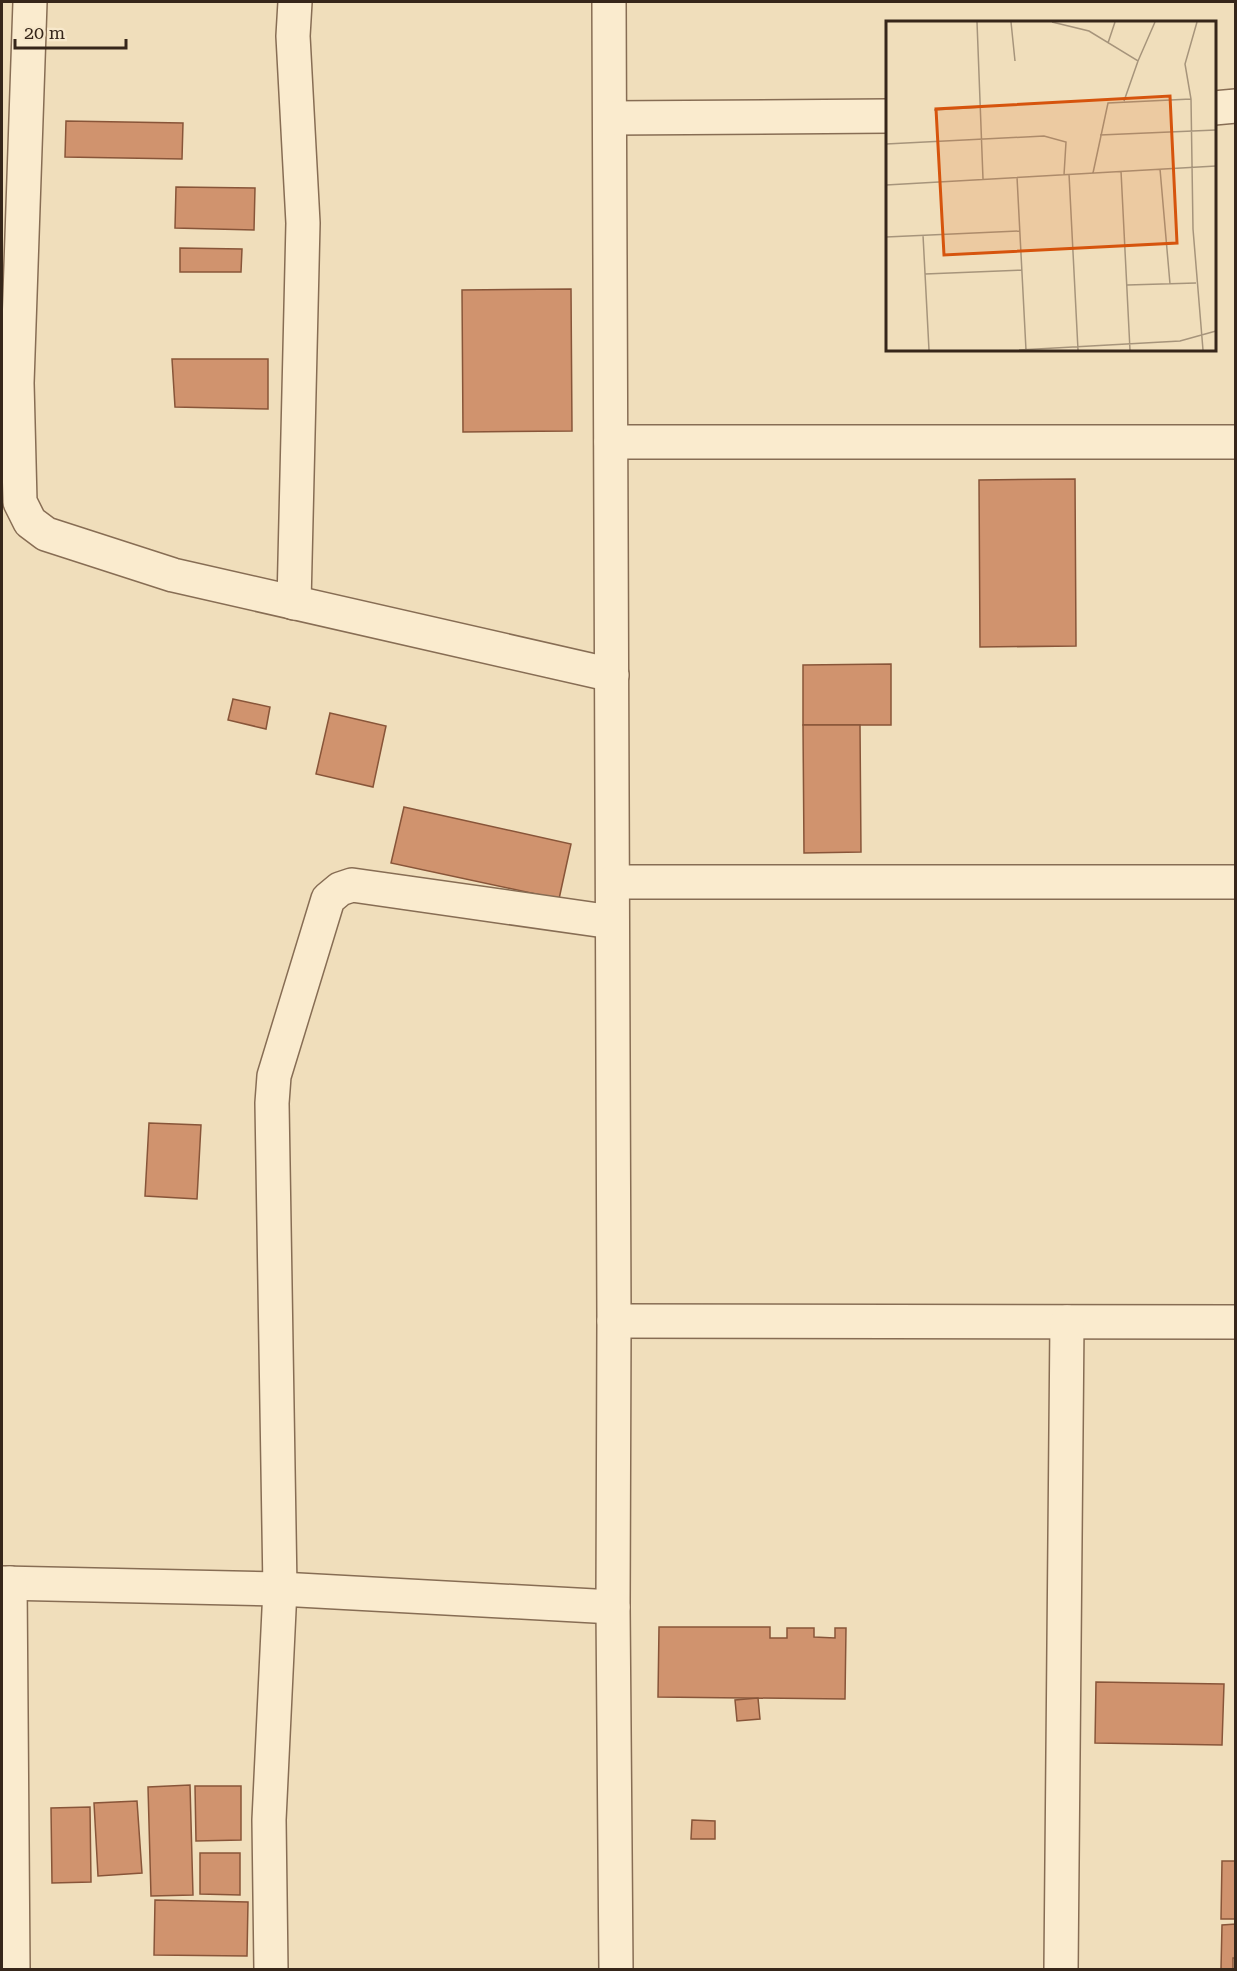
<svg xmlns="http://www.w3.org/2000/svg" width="1237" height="1971" font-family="'Roboto Serif',serif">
<rect width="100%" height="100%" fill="#f0debb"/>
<g fill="#d0936e" stroke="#885539" stroke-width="1.5">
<polygon points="66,121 183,123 182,159 65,157"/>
<polygon points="176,187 255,188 254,230 175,228"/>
<polygon points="180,248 242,249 241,272 180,272"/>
<polygon points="571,289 572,431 463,432 462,290"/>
<polygon points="172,359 268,359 268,409 175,407"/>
<polygon points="1075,479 1076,646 980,647 979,480"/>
<polygon points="891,664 891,725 803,725 803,665"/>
<polygon points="233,699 270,707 266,729 228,720"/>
<polygon points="330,713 386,726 373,787 316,774"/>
<polygon points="803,725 860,725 861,852 804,853"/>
<polygon points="404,807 571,844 559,899 391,863"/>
<polygon points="149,1123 201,1125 197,1199 145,1196"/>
<polygon points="659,1627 770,1627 770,1638 787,1638 787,1628 814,1628 814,1637 835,1638 835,1628 846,1628 845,1699 658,1697"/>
<polygon points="1096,1682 1224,1684 1222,1745 1095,1743"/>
<polygon points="758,1698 760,1719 737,1721 735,1700"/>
<polygon points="190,1785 193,1895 151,1896 148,1787"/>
<polygon points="195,1786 241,1786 241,1840 196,1841"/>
<polygon points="137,1801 142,1873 98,1876 94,1803"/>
<polygon points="90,1807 91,1882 52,1883 51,1808"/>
<polygon points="692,1820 715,1821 715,1839 691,1839"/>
<polygon points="200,1853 240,1853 240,1895 200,1894"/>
<polygon points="1222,1861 1236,1861 1236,1919 1221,1919"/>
<polygon points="155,1900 248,1902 247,1956 154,1955"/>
<polygon points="1236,1924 1236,1958 1233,1958 1233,1969 1221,1969 1222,1925"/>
</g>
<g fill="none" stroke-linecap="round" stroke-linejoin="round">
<g stroke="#876d54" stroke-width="36">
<g id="street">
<polyline points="30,2 17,383 20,502 30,522 46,534 173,575 612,675"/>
<polyline points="609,2 614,1321 613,1607 616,1970"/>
<polyline points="1214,108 1236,106"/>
<polyline points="610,118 888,116"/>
<polyline points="611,442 1236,442"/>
<polyline points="294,603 303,223 293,36 295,2"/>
<polyline points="613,882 1236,882"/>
<polyline points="614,1321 1236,1322"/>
<polyline points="2,1583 280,1589 613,1607"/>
<polyline points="10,1583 13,1970"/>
<polyline points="271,1970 269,1820 280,1589 272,1103 274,1076 328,899 340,889 352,885 612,922"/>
<polyline points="1061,1970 1067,1322"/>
</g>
</g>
<use href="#street" stroke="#faebce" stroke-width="33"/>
</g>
<g transform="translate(886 21)">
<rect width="330" height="330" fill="#f0debb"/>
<path fill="none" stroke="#a6947b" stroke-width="1.5" d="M91 1 97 158M125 1 129 40M166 1 203 10 252 40 269 1M311 1 299 43 305 78 307 208 317 329M222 22 229 1M238 80 252 40M48 89 96 86M214 114 330 109M0 123 158 115 180 121 178 154M274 148 284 263M235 150 244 329M207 152 222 82 305 78M183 153 192 329M131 156 140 329M0 164 330 145M37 214 43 329M0 216 134 210M39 253 136 249M241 264 310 262M133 329 294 320 330 310"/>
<path fill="#d6540d" fill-opacity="0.15" stroke="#d6540d" stroke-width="3" d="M284 75 291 222 58 234 50 88Z"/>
<rect width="330" height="330" fill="none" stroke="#36261a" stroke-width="3"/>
</g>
<rect width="1237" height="1971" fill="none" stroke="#36261a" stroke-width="6"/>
<path d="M15 39v9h111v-9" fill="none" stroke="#36261a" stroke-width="3"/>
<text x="24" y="39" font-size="18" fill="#36261a" stroke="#f7e8cb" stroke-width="4.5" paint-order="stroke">20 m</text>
</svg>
